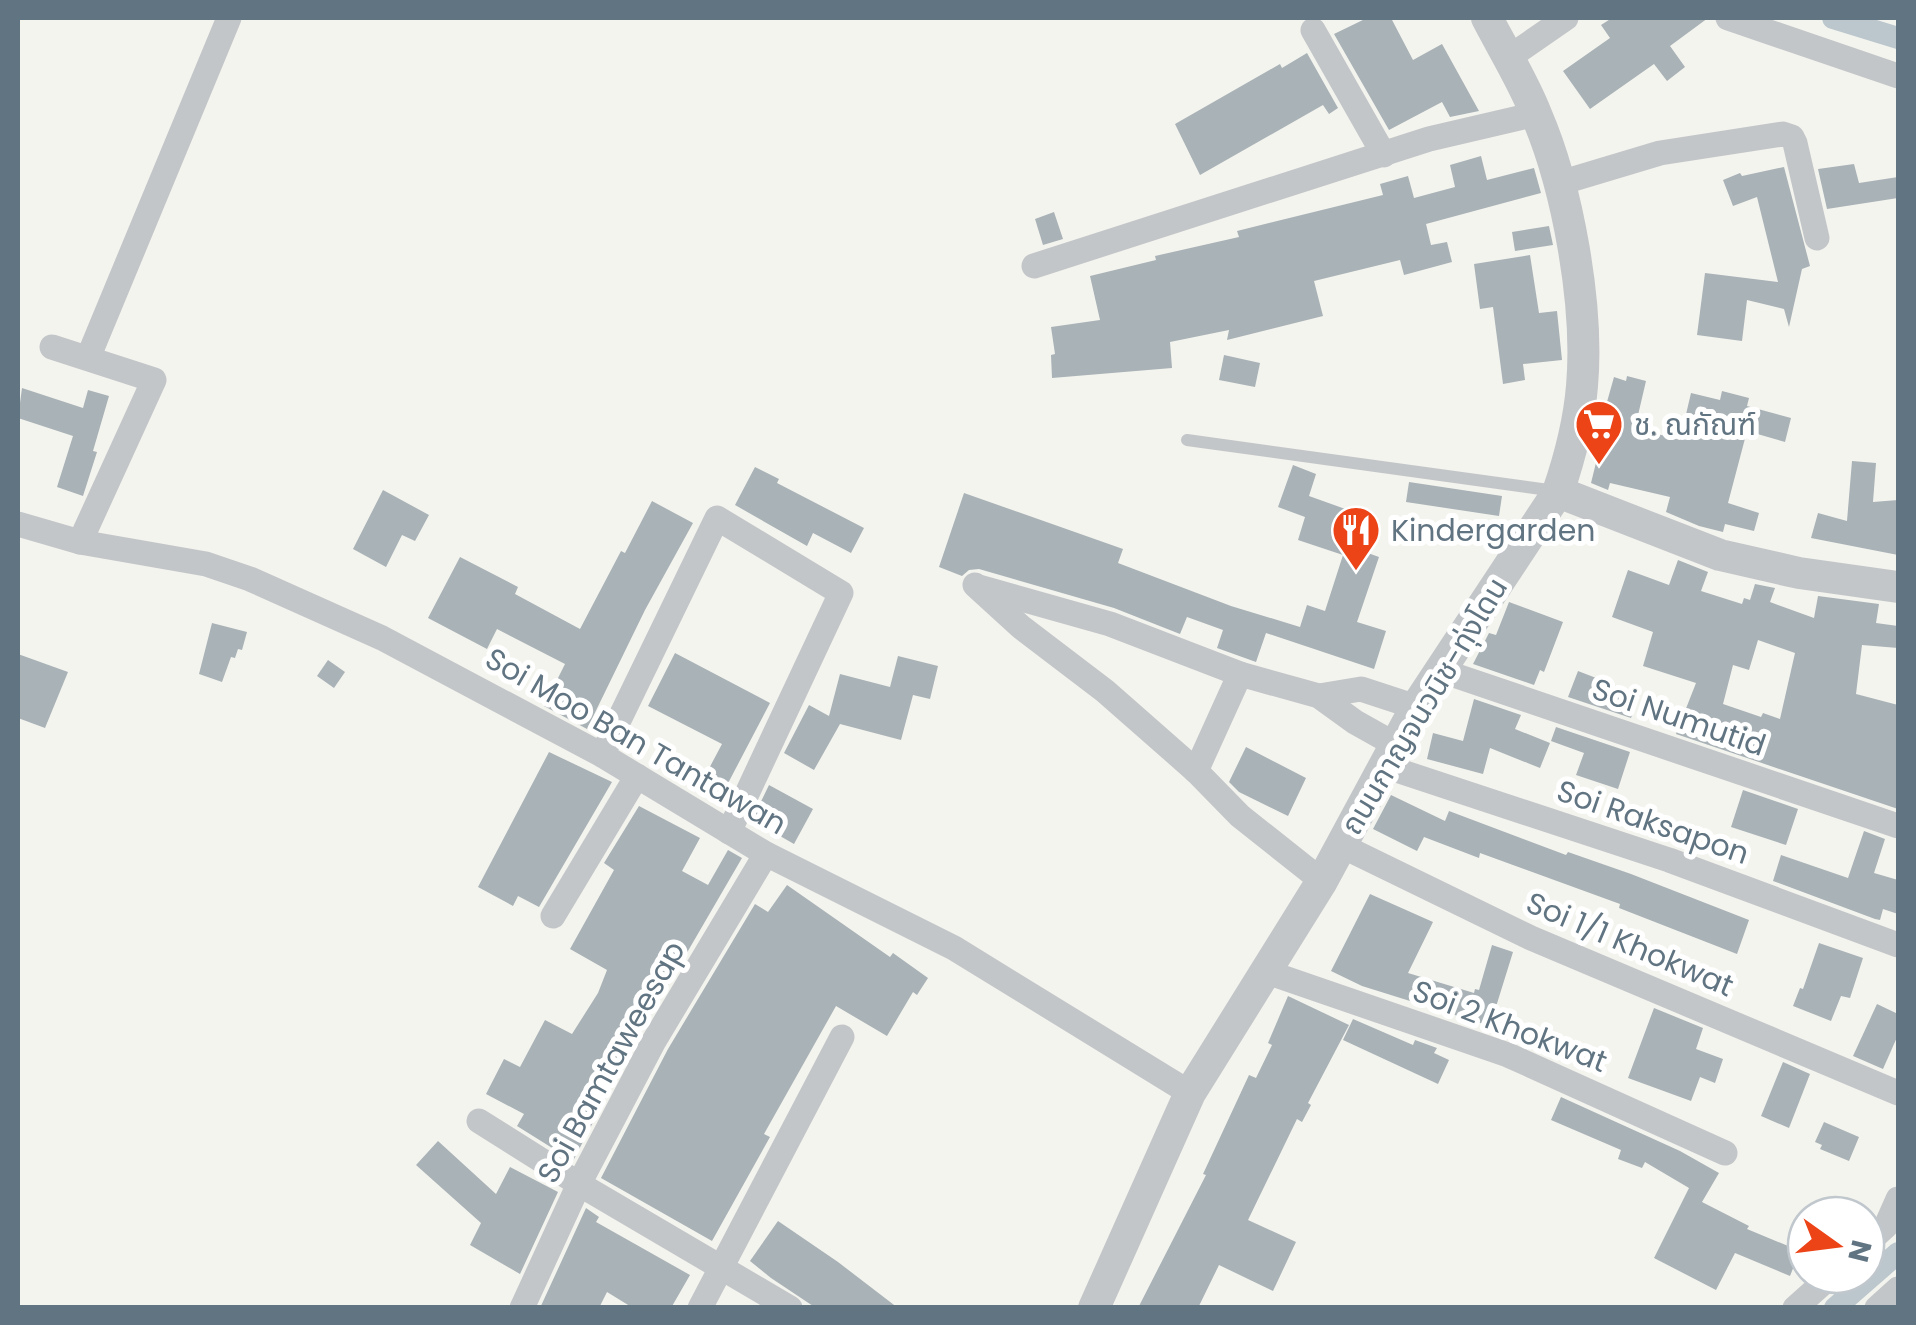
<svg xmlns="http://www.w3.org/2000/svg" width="1916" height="1325" font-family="Poppins,'Noto Sans Thai',sans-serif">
<rect width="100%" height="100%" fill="#f4f4ef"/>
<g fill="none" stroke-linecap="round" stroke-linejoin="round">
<g stroke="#bbc7cc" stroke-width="22">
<polyline points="1833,18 1898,38"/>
<polyline points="1835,1308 1898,1253"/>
</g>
</g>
<g fill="#a9b2b6" fill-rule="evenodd">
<polygon points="1367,18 1391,18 1413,60 1442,44 1479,111 1450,117 1442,102 1389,130 1334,34"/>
<polygon points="1612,18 1708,18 1670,46 1685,67 1667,81 1654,64 1590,109 1563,71 1610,38 1601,25"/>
<polygon points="1307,53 1338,108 1329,114 1323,105 1200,175 1175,124 1280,64 1282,68"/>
<polygon points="1481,156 1487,180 1534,168 1541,193 1426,224 1431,245 1447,242 1452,262 1404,275 1400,260 1314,281 1323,316 1227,340 1229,330 1170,342 1172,368 1052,378 1051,355 1055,354 1051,327 1100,320 1090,276 1156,260 1155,256 1239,237 1237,231 1383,195 1380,184 1408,176 1414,198 1455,187 1450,165"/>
<polygon points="1854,164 1859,183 1898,177 1898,198 1827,209 1818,169"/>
<polygon points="1784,167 1810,266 1802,269 1789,327 1784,309 1747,300 1742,341 1697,335 1705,273 1778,282 1757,197 1733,206 1723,180 1740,173 1742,176"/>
<polygon points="1054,212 1063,239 1043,245 1035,219"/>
<polygon points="1549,226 1553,245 1515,251 1512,232"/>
<polygon points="1530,255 1539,313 1557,311 1562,360 1523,364 1525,380 1503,384 1493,307 1480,309 1474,264"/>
<polygon points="1224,355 1260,363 1255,387 1219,380"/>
<polygon points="1627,376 1646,381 1635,428 1680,440 1691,393 1720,400 1722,391 1749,398 1747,406 1791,418 1785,442 1747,431 1728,503 1759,513 1754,531 1725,524 1723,532 1699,526 1666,512 1670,497 1610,483 1608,490 1591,483 1609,410 1605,409 1614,377 1626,381"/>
<polygon points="22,388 83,408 88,390 109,396 93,451 97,452 83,496 57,487 73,436 18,418"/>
<polygon points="1852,461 1876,463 1873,502 1898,500 1898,555 1811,538 1818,513 1847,521"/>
<polygon points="1293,465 1316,474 1309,496 1376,520 1365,552 1379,557 1357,622 1386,631 1374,669 1266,633 1256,662 1217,648 1223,630 1187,617 1180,634 1114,608 979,569 969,570 962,576 939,567 964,493 1123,549 1118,563 1231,606 1300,627 1307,605 1325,611 1343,555 1298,540 1305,517 1278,507"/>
<polygon points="755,467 779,479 777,483 864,528 851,553 813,533 807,546 735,505"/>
<polygon points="1409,482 1502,496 1499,516 1406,502"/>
<polygon points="383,490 429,515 415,541 402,535 386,567 353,549"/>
<polygon points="652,501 693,523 645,610 587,729 544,706 565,664 497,629 487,649 428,618 460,557 518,587 515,594 580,629 621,551 625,553"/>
<path d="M1678 560 1708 572 1701 591 1742 604 1744 598 1750 600 1755 584 1775 588 1770 602 1814 618 1818 596 1879 604 1876 623 1898 626V648L1862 645 1856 694 1898 705V809L1676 734 1696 683 1643 666 1653 632 1612 617 1628 570 1669 585ZM1758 640 1795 653 1780 719 1763 713 1761 717 1723 704 1733 665 1749 670Z"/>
<polygon points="1509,602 1563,622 1544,672 1540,670 1534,685 1473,664 1489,633 1496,635"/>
<polygon points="212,623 247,632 242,650 238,649 235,658 231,657 222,682 199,674"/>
<polygon points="675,653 770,703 725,789 704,778 722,744 648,706"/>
<polygon points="18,654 68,672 45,728 18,718"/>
<polygon points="898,656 938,666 930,699 913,695 901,740 840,724 814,770 784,753 809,705 829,716 840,674 890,687"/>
<polygon points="328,660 345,672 334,688 317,676"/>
<polygon points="1578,671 1640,695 1631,718 1568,697"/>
<polygon points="1474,699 1521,715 1515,729 1550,743 1540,768 1490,748 1483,774 1427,759 1433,733 1463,741"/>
<polygon points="1556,727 1630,752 1618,789 1576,775 1584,753 1551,741"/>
<polygon points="1246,747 1306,778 1288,816 1239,792 1229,782"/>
<polygon points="549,752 612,782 539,907 518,896 513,906 478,887"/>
<polygon points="769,785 813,809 794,844 752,820"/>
<polygon points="1743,790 1798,809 1786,845 1731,827"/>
<polygon points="1391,795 1445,821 1449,811 1566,855 1568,852 1631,874 1749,920 1737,954 1619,908 1620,904 1480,853 1479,858 1424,837 1417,851 1373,829"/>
<polygon points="639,806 700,838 682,871 708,885 728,850 742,858 649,1018 631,1008 614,1040 631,1049 573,1161 517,1126 524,1114 486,1094 504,1059 520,1067 545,1020 572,1034 598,993 607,970 570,949 614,870 604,863"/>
<polygon points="1864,831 1885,839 1874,873 1898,880 1898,914 1883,909 1880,920 1875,919 1773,881 1781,855 1848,878"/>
<polygon points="787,885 890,957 893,953 928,978 917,995 913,992 887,1036 836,1006 764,1134 770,1137 712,1241 601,1178 668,1049 755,904 768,912"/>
<polygon points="1370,894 1433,922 1408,973 1474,993 1475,989 1479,990 1492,945 1513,952 1490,1026 1362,986 1331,971"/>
<polygon points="1819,943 1863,958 1850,998 1841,996 1831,1021 1793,1006 1800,988 1803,989"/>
<polygon points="1288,996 1349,1025 1308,1103 1311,1105 1302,1122 1297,1119 1248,1220 1296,1242 1273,1291 1219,1265 1198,1308 1138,1308 1206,1175 1203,1174 1249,1075 1256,1078 1272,1045 1268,1043"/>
<polygon points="1877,1004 1898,1014 1898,1035 1883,1069 1853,1056"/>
<polygon points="1654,1008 1703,1028 1696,1049 1723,1059 1715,1083 1700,1077 1691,1101 1628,1078"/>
<polygon points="1353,1019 1413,1045 1415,1040 1437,1048 1434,1053 1449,1060 1438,1084 1343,1040"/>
<polygon points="1783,1062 1810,1074 1789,1128 1761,1116"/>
<polygon points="1561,1097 1680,1151 1719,1173 1702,1202 1749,1226 1747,1229 1800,1251 1790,1276 1735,1253 1716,1290 1654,1258 1689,1188 1645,1162 1642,1168 1618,1159 1621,1150 1551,1120"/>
<polygon points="1824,1122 1859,1137 1849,1161 1820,1149 1822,1145 1815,1142"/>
<polygon points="438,1141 496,1194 510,1167 558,1192 520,1274 470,1245 481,1223 416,1165"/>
<polygon points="586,1208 599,1217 596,1222 690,1275 671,1308 633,1308 607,1292 599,1308 540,1308"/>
<polygon points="778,1221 838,1262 898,1308 816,1308 771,1278 750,1261"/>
</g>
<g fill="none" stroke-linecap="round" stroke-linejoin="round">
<polyline stroke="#c3c6c9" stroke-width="12" points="1187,440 1556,491"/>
<g stroke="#c3c6c9" stroke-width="25">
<polyline points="1728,18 1898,76"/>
<polyline points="1313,30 1384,155"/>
<polyline points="1508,58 1566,18"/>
<polyline points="1560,183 1660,153 1783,134 1792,137 1795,143 1817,238"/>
<polyline points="1034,266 1429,139 1536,114"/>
<polyline points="52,347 154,380 80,542"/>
<polyline points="88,358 229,18"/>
<polyline points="18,524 80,542 206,564 250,579 382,638 602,755 766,854 954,948 1190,1093"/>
<polyline points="975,585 1021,627 1105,691 1196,771 1240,816 1322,881"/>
<polyline points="979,587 1110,624 1240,674"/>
<polyline points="1439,670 1898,826"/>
<polyline points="1319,696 1361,689 1416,707"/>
<polyline points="602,755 717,518 841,593 729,832"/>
<polyline points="1384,766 1669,860 1898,945"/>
<polyline points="1196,771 1240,674 1319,696 1355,722 1396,745"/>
<polyline points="1340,845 1531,938 1898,1093"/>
<polyline points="553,916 637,776"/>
<polyline points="1267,972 1508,1055 1725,1153"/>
<polyline points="479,1121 579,1184 790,1308"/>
<polyline points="1866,1244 1886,1226 1898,1199"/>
<polyline points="522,1308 579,1184 654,1041 766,854"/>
<polyline points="700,1308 842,1037"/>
<polyline points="1795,1308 1832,1275"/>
<polyline points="1877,1308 1898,1289"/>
</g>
<g stroke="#c3c6c9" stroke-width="32">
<polyline points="1558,492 1720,555 1799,573 1898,587"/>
<path d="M1094 1308 1190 1093 1322 881 1416 707 1558 492C1570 457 1579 423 1582 386 1589 306 1568 188 1536 114 1523 81 1503 49 1487 18"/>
</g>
</g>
<defs>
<g id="supermarket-pin" transform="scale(2.5)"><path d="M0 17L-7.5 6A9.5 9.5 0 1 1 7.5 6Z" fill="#ec4317" stroke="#fff"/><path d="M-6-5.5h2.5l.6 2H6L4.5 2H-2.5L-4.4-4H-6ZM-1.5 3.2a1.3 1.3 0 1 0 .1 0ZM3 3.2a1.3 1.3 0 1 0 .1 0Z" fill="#fff"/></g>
<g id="restaurant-pin" transform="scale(2.5)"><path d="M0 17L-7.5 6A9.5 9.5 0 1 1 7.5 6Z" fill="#ec4317" stroke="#fff"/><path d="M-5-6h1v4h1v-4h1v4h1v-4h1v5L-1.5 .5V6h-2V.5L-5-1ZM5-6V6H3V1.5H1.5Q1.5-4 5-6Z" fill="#fff"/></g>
</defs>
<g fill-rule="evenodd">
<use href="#supermarket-pin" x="1599" y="424"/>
<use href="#restaurant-pin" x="1356" y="530"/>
</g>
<g text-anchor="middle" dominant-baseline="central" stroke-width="10" stroke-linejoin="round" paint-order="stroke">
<g font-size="30" fill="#617482" stroke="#fff" text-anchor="start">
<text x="1634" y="424">ช. ณกัณฑ์</text>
<text x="1391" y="530">Kindergarden</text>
</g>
<g font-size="30" fill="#617482" stroke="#fff">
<text transform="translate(1424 706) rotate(-59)">ถนนกาญจนวนิช-ทุ่งโดน</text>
<text transform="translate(1679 717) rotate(19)">Soi Numutid</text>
<text transform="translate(636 741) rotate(30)">Soi Moo Ban Tantawan</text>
<text transform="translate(1653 822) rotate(19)">Soi Raksapon</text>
<text transform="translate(1630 944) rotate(23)">Soi 1/1 Khokwat</text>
<text transform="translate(1510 1026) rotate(21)">Soi 2 Khokwat</text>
<text transform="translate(611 1062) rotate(-61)">Soi Bamtaweesap</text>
</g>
</g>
<rect width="1916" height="1325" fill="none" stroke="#617482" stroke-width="40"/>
<g transform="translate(1836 1245) rotate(104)"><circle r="48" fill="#ffffff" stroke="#c0c7cd" stroke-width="2.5"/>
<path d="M0-8L18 38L0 25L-18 38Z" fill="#ec4317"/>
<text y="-15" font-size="28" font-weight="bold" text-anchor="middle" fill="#617482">N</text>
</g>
</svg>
